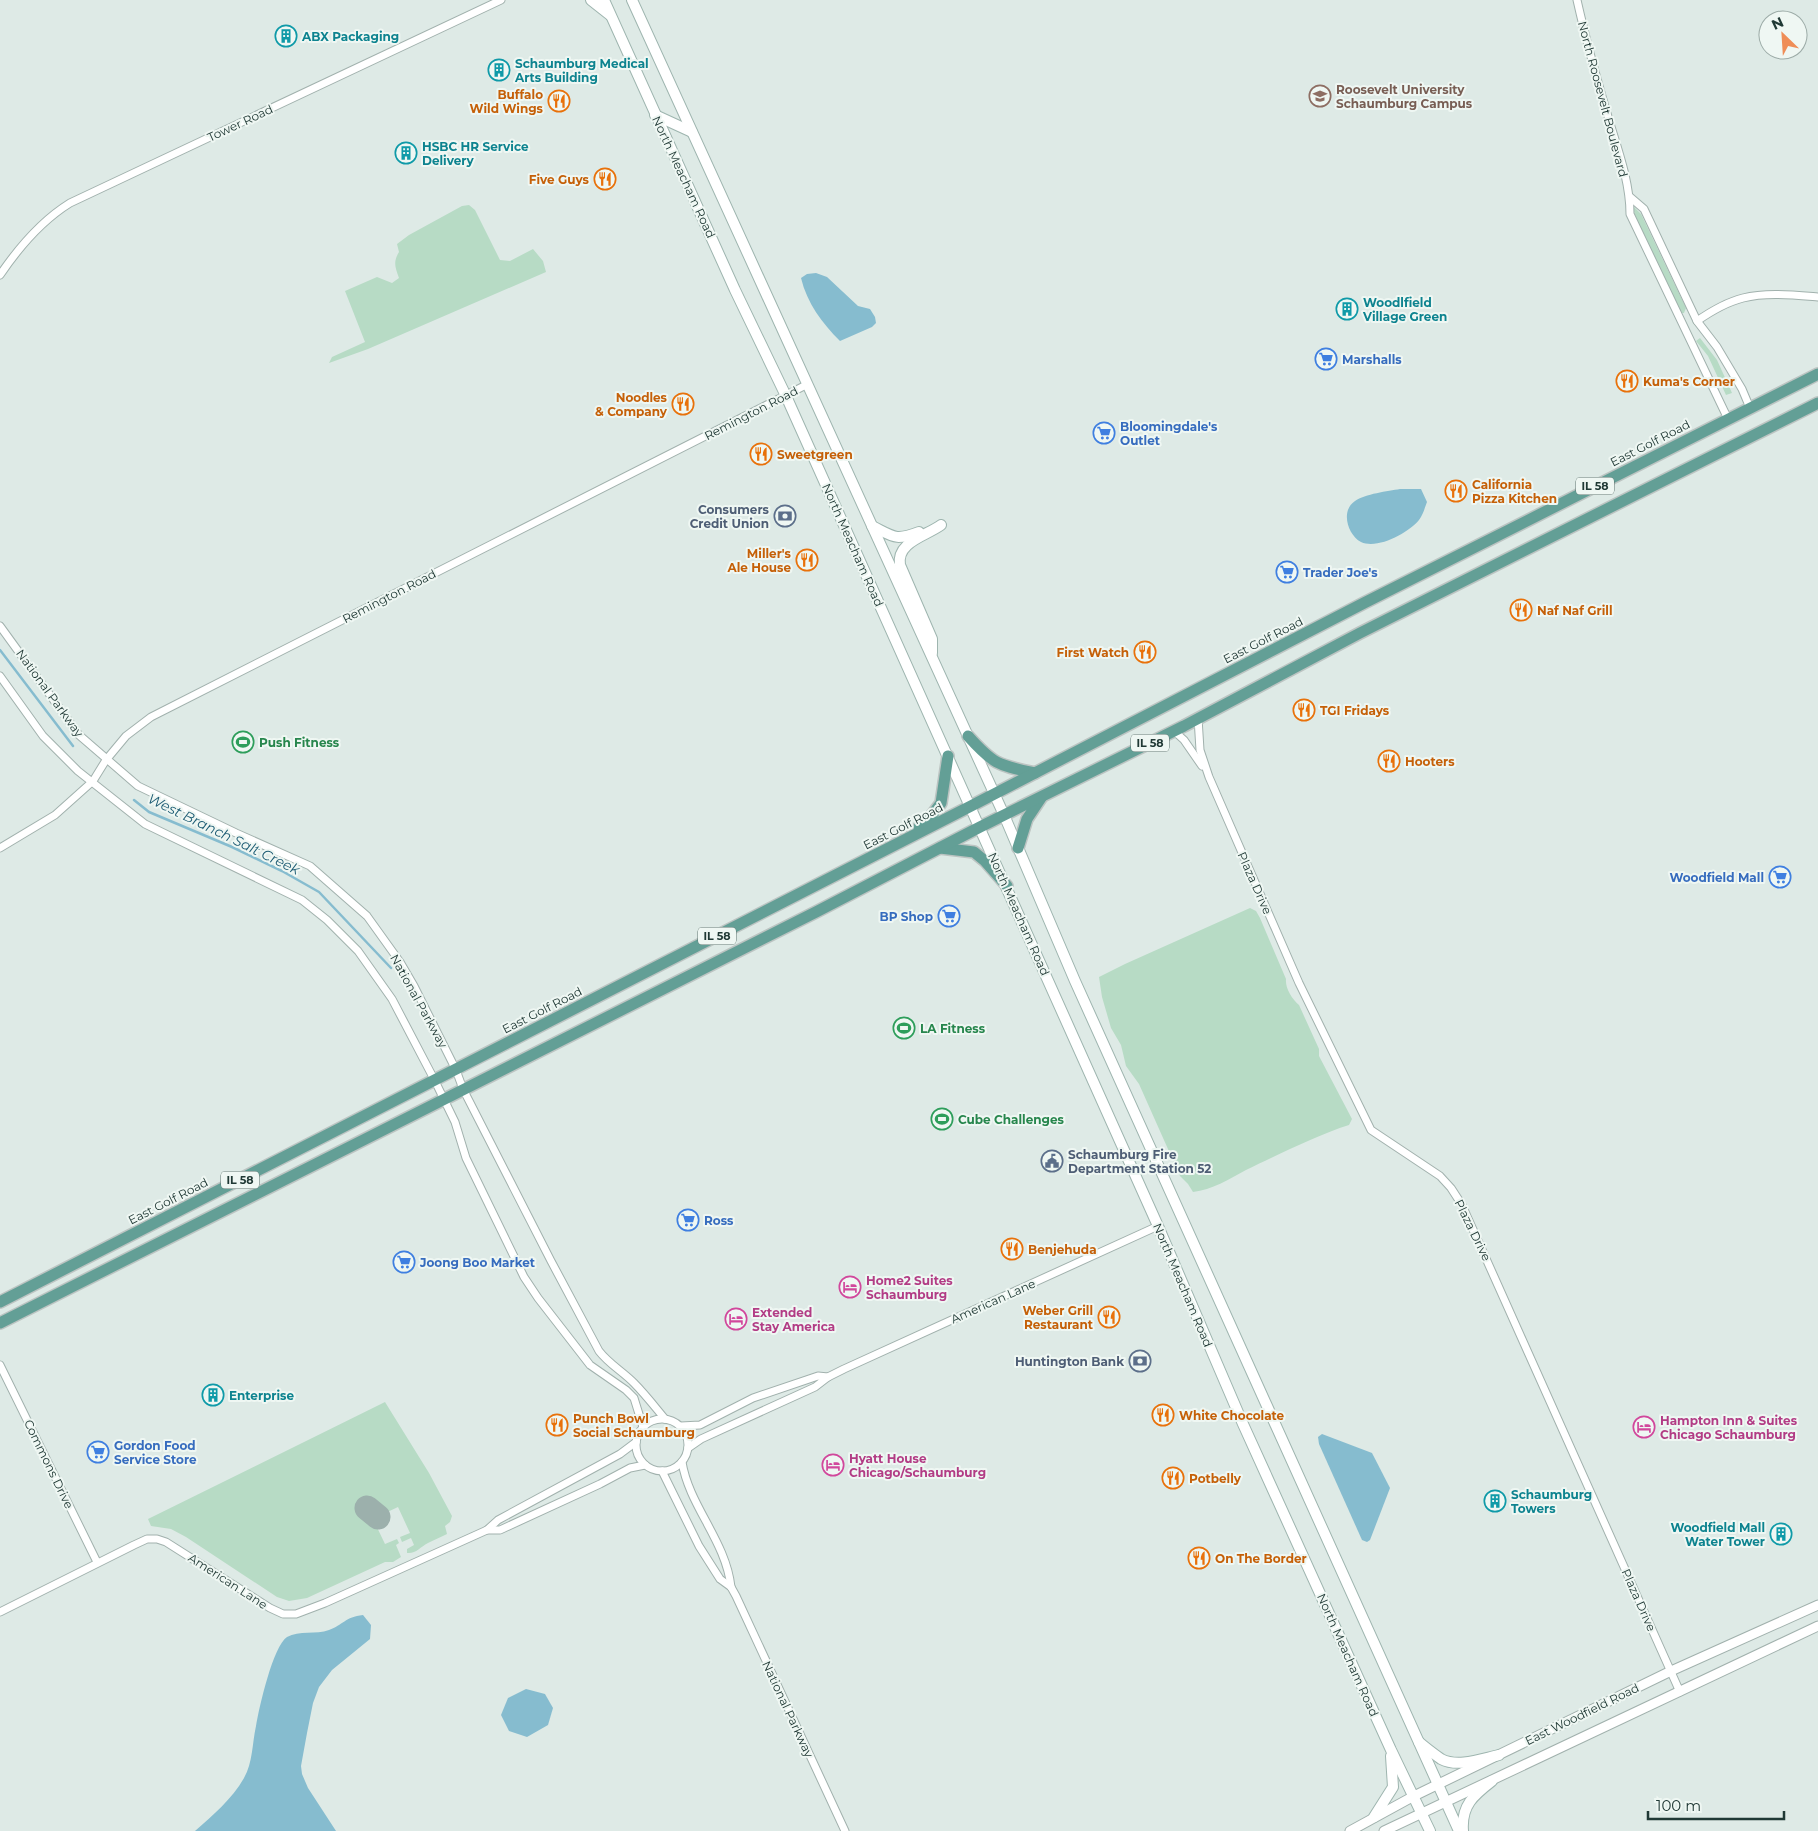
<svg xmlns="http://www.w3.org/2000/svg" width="1818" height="1831" font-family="Montserrat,sans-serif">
<rect width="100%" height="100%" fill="#deeae6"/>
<g fill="#b7dbc5">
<path d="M469 205 475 210 500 260 510 261 533 249 543 261 546 272 368 349 329 363 332 357 365 342 345 291 377 277 392 283 399 278C395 267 393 262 399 252L397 244 409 235 462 206Z"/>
<polygon points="1634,207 1641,214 1686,308 1684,313 1681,313 1637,222 1633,208"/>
<polygon points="1700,338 1717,360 1732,393 1726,395 1708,356 1696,341"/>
<path d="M1250 908 1256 911 1260 918 1286 979C1285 988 1292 999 1299 1005L1319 1049V1056L1352 1119 1349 1125C1317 1135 1278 1155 1246 1170 1229 1179 1212 1190 1193 1192L1188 1184 1180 1176 1139 1084 1126 1066 1121 1045 1111 1028 1102 997 1099 977 1125 964Z"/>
<path d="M385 1402 429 1473 452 1516 450 1522 445 1526 447 1534C441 1537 434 1540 428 1543 420 1547 416 1554 407 1553V1549L414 1545 411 1538 402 1542 400 1537 410 1533 398 1507 379 1516 367 1508 371 1506 369 1502 360 1506 362 1510 365 1509 377 1517 373 1519 385 1544 397 1539 399 1543 396 1545 401 1557 393 1562H385L307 1598 289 1601 277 1597 186 1537 171 1529 151 1526 148 1519Z"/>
</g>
<g fill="#86bccf">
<path d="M816 273 827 277 858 306 870 309 875 317 876 323 872 327 840 341C822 323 807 303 801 278L807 274Z"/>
<path d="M1400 489H1421L1427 502C1425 507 1423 515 1419 520 1409 532 1378 550 1361 542 1348 535 1340 511 1355 501 1365 494 1388 491 1400 489Z"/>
<polygon points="1322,1434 1372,1453 1390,1488 1370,1540 1367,1542 1362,1540 1319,1444 1318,1437"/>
<path d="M363 1615 371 1625 370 1639 332 1670 319 1687 313 1703 307 1733 301 1766 302 1774 308 1788 336 1831H195C213 1815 232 1799 244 1778 253 1762 252 1744 256 1726 259 1708 273 1646 287 1637 299 1630 316 1635 329 1630 343 1625 345 1617 363 1615Z"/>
<polygon points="526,1689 545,1694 553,1708 548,1725 527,1737 509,1731 501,1715 508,1698"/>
</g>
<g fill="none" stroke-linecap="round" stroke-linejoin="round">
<g stroke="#86bccf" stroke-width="2.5">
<polyline points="0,650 73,746"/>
<polyline points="134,800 149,812 232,847 282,871 319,892 391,968"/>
</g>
<polyline stroke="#9cb0ac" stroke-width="25" points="367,1508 378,1517"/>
<g stroke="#a1b1ad" stroke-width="9">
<g id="minor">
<path d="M1577 0C1586 40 1597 80 1609 120 1618 150 1630 182 1630 214L1728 419"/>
<polyline points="1630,197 1644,209 1697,321 1717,347 1742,389 1750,408"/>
<path d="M0 275C19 247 41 221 70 203L501 0"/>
<path d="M1697 321C1710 312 1727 302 1743 298 1766 292 1794 295 1818 297"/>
<path d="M0 626 79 735 138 786 236 833 310 866 367 916 400 962 414 986 456 1070 463 1089 551 1261 599 1351C609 1364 622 1371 634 1383 645 1394 655 1407 665 1419"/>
<polyline points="0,676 43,736 78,771 145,824 302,900 327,920 358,951 392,999 435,1081 455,1122 466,1158 524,1277 538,1298 590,1365 626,1390 634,1398 643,1427"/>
<polyline points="1198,718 1200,750 1209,777 1299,983 1371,1130 1440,1176 1451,1188 1462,1205 1680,1692"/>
<polyline points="1174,731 1184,740 1202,766"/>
<polyline points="0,848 55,815 93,781 106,760 126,736 151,717 808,384"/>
<polyline points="0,1365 97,1562"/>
<circle cx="662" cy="1445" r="26"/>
<polyline points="681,1426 700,1425 753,1398 818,1376 828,1377"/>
<polyline points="688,1448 701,1439 815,1387 828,1377 844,1369 1158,1226"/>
<path d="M682 1462C689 1506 726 1541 731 1587"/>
<polyline points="662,1471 699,1546 720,1579 731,1587 736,1596 845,1831"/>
<polyline points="487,1530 500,1530 600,1484 630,1468 645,1465"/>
<polyline points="0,1612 134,1545 147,1539 157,1539 166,1542 270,1608 283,1614 296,1614 325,1603 487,1530 498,1520 620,1454 636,1442"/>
</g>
</g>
<g stroke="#a1b1ad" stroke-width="11">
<g id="tertiary">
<polyline points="1350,1831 1414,1796 1671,1671 1818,1605"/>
<polyline points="1384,1831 1818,1626"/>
</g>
</g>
<g stroke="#9eb5af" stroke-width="12">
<g id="secondary">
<polyline points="591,0 610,15"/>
<polyline points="604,0 735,290 786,396 1158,1226 1243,1424 1391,1750 1430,1831"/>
<polyline points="632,0 1004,815 1075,981 1459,1831"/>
<polyline points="655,115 692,132"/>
<path d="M872 526C894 537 895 541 919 532"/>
<path d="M932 653V639L900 565C896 542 926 536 941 525"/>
<path d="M1419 1742C1426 1748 1434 1754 1441 1759 1458 1768 1481 1759 1499 1755"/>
<polyline points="1374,1817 1393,1787 1391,1756"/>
<path d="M1463 1831C1461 1805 1474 1795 1492 1781"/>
</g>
</g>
<g stroke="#bcc4c2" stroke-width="14">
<g id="primary">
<path d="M968 736C994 765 998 765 1035 773"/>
<polyline points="919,827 929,819 941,803 948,756"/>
<polyline points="940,848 974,852 985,861 1007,886"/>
<polyline points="1018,848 1027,819 1041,798"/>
<polyline points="0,1302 971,806 1364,603 1818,374"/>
<polyline points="0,1323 816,912 980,827 1184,726 1360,633 1818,403"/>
</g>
</g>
<use href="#minor" stroke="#fff" stroke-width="7"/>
<use href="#tertiary" stroke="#fff" stroke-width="9"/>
<use href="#secondary" stroke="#fff" stroke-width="10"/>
<use href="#primary" stroke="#639f96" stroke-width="11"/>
</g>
<defs>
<g id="building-ring" transform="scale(1.125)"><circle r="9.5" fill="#eff7f3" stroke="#0f9aa8" stroke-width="1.5"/><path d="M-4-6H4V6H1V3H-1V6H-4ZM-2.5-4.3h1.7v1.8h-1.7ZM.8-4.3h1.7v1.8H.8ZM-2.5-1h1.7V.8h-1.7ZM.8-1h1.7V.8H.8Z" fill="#0f9aa8"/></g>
<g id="university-ring" transform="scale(1.125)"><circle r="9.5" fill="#eff7f3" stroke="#8d6e63" stroke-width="1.5"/><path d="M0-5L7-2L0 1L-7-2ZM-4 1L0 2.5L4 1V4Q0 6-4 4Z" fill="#8d6e63"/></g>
<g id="restaurant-ring" transform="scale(1.125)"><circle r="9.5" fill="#eff7f3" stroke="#e8710a" stroke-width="1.5"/><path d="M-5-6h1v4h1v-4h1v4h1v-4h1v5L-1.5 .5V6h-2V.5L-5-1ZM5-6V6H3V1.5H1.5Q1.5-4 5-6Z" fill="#e8710a"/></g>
<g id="supermarket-ring" transform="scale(1.125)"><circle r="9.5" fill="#eff7f3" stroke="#3f7fe0" stroke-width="1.5"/><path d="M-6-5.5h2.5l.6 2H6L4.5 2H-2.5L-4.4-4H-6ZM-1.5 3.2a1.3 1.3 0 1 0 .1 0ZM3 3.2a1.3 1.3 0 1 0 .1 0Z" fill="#3f7fe0"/></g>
<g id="bank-ring" transform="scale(1.125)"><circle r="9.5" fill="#eff7f3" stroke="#5c6f8a" stroke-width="1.5"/><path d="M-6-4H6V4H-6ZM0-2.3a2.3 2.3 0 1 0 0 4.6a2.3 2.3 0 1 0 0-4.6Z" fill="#5c6f8a"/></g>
<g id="stadium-ring" transform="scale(1.125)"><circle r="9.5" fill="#eff7f3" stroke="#2e9e5b" stroke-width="1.5"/><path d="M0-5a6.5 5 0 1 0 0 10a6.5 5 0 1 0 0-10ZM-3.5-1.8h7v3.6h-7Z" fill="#2e9e5b"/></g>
<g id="civic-ring" transform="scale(1.125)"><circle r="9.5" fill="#eff7f3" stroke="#5c6f8a" stroke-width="1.5"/><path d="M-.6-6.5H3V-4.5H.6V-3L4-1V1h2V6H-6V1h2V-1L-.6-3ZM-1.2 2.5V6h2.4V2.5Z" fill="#5c6f8a"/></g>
<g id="hotel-ring" transform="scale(1.125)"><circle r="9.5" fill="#eff7f3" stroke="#d1479c" stroke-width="1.5"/><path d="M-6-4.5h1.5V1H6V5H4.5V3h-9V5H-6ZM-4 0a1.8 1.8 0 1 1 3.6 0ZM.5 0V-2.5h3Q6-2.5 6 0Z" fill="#d1479c"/></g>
</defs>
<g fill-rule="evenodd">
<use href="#building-ring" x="286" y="36"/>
<use href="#building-ring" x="499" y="70"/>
<use href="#university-ring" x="1320" y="96"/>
<use href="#restaurant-ring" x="559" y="101"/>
<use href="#building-ring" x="406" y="153"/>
<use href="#restaurant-ring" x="605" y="179"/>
<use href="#building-ring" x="1347" y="309"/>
<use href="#supermarket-ring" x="1326" y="359"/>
<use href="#restaurant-ring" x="1627" y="381"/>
<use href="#restaurant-ring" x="683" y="404"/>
<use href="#supermarket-ring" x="1104" y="433"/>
<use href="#restaurant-ring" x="761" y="454"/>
<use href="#restaurant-ring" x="1456" y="491"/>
<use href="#bank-ring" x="785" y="516"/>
<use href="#restaurant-ring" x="807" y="560"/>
<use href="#supermarket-ring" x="1287" y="572"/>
<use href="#restaurant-ring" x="1521" y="610"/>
<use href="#restaurant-ring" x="1145" y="652"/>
<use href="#restaurant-ring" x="1304" y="710"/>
<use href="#stadium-ring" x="243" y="742"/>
<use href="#restaurant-ring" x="1389" y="761"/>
<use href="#supermarket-ring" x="1780" y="877"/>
<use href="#supermarket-ring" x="949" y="916"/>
<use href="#stadium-ring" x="904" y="1028"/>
<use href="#stadium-ring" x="942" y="1119"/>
<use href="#civic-ring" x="1052" y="1161"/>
<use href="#supermarket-ring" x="688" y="1220"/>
<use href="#restaurant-ring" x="1012" y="1249"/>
<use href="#supermarket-ring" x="404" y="1262"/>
<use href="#hotel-ring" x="850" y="1287"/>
<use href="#restaurant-ring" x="1109" y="1317"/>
<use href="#hotel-ring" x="736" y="1319"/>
<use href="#bank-ring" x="1140" y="1361"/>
<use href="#building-ring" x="213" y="1395"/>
<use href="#restaurant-ring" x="1163" y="1415"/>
<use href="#restaurant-ring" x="557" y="1425"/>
<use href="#hotel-ring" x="1644" y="1427"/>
<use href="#supermarket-ring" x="98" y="1452"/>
<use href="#hotel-ring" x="833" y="1465"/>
<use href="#restaurant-ring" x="1173" y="1478"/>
<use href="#building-ring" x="1495" y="1501"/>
<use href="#building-ring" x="1781" y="1534"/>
<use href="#restaurant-ring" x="1199" y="1558"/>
</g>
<g text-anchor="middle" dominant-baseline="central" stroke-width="4" stroke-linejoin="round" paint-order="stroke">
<g fill="#eff7f3" stroke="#5e726e" stroke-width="1">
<rect x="1576" y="477.5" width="38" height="17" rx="4"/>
<rect x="1131" y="734.5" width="38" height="17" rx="4"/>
<rect x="698" y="927.5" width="38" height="17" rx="4"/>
<rect x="221" y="1171.5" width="38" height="17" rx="4"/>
</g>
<g font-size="11" font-weight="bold" fill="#203935">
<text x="1595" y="486">IL 58</text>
<text x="1150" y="743">IL 58</text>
<text x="717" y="936">IL 58</text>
<text x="240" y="1180">IL 58</text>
</g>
<g font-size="12" font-weight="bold" fill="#0d838f" stroke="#eff7f3" text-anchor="start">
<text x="302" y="36">ABX Packaging</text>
<text x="515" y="63">Schaumburg Medical<tspan x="515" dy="14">Arts Building</tspan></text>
<text x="422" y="146">HSBC HR Service<tspan x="422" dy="14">Delivery</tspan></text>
<text x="1363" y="302">Woodlfield<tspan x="1363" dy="14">Village Green</tspan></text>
<text x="229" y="1395">Enterprise</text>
<text x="1511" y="1494">Schaumburg<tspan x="1511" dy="14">Towers</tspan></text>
<text x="1765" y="1527" text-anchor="end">Woodfield Mall<tspan x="1765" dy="14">Water Tower</tspan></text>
</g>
<g font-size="12" font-weight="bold" fill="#785e54" stroke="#eff7f3" text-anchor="start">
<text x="1336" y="89">Roosevelt University<tspan x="1336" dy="14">Schaumburg Campus</tspan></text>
</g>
<g font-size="12" font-weight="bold" fill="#c56008" stroke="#eff7f3" text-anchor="start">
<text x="543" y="94" text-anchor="end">Buffalo<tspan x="543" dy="14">Wild Wings</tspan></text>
<text x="589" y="179" text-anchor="end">Five Guys</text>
<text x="1643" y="381">Kuma's Corner</text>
<text x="667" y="397" text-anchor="end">Noodles<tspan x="667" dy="14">&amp; Company</tspan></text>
<text x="777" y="454">Sweetgreen</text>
<text x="1472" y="484">California<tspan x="1472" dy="14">Pizza Kitchen</tspan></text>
<text x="791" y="553" text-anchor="end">Miller's<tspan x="791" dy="14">Ale House</tspan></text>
<text x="1537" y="610">Naf Naf Grill</text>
<text x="1129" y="652" text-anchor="end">First Watch</text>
<text x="1320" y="710">TGI Fridays</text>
<text x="1405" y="761">Hooters</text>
<text x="1028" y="1249">Benjehuda</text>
<text x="1093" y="1310" text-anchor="end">Weber Grill<tspan x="1093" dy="14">Restaurant</tspan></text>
<text x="1179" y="1415">White Chocolate</text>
<text x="573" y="1418">Punch Bowl<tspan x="573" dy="14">Social Schaumburg</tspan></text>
<text x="1189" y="1478">Potbelly</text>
<text x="1215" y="1558">On The Border</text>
</g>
<g font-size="12" fill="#203935" stroke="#eff7f3">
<text transform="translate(1603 99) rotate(75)">North Roosevelt Boulevard</text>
<text transform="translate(240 123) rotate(-25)">Tower Road</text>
<text transform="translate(684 177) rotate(65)">North Meacham Road</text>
<text transform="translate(751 413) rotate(-27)">Remington Road</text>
<text transform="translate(1650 443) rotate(-27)">East Golf Road</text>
<text transform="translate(853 545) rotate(66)">North Meacham Road</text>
<text transform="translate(389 596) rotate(-27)">Remington Road</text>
<text transform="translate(1263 640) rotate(-27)">East Golf Road</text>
<text transform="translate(50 693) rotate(54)">National Parkway</text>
<text transform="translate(903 826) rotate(-27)">East Golf Road</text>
<text transform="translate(1255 883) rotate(66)">Plaza Drive</text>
<text transform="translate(1019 914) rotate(66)">North Meacham Road</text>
<text transform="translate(419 1001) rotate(61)">National Parkway</text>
<text transform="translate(542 1010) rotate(-27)">East Golf Road</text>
<text transform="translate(168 1201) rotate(-27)">East Golf Road</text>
<text transform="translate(1473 1230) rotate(64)">Plaza Drive</text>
<text transform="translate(1183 1285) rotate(67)">North Meacham Road</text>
<text transform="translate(993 1301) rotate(-24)">American Lane</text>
<text transform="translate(49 1464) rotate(64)">Commons Drive</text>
<text transform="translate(228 1581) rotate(33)">American Lane</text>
<text transform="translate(1639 1600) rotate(66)">Plaza Drive</text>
<text transform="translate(1348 1655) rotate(66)">North Meacham Road</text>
<text transform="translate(788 1709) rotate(65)">National Parkway</text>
<text transform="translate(1582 1714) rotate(-26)">East Woodfield Road</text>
</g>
<g font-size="12" font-weight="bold" fill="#366cbe" stroke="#eff7f3" text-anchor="start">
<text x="1342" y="359">Marshalls</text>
<text x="1120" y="426">Bloomingdale's<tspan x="1120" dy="14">Outlet</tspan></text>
<text x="1303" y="572">Trader Joe's</text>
<text x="1764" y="877" text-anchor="end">Woodfield Mall</text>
<text x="933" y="916" text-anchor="end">BP Shop</text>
<text x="704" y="1220">Ross</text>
<text x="420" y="1262">Joong Boo Market</text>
<text x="114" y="1445">Gordon Food<tspan x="114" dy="14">Service Store</tspan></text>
</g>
<g font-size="12" font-weight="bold" fill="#4e5e75" stroke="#eff7f3" text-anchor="end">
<text x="769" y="509">Consumers<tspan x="769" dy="14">Credit Union</tspan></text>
<text x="1068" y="1154" text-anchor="start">Schaumburg Fire<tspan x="1068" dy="14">Department Station 52</tspan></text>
<text x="1124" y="1361">Huntington Bank</text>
</g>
<g font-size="12" font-weight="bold" fill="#27864d" stroke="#eff7f3" text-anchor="start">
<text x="259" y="742">Push Fitness</text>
<text x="920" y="1028">LA Fitness</text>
<text x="958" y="1119">Cube Challenges</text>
</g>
<g font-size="12" font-weight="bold" fill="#b23c85" stroke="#eff7f3" text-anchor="start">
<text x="866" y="1280">Home2 Suites<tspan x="866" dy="14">Schaumburg</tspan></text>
<text x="752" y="1312">Extended<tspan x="752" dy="14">Stay America</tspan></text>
<text x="1660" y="1420">Hampton Inn &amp; Suites<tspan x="1660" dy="14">Chicago Schaumburg</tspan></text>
<text x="849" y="1458">Hyatt House<tspan x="849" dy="14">Chicago/Schaumburg</tspan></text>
</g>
<g font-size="14" font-style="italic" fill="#1c5b73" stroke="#eff7f3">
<text transform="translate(224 834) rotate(26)">West Branch Salt Creek</text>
</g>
</g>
<g transform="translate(1783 35) rotate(335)"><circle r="24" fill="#eff7f3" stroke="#9caba7"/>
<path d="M0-4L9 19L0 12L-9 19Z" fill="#ef8d57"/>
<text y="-8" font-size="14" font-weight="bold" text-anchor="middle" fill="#203935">N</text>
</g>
<path d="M1648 1811v8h136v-8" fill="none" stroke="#203935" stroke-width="2.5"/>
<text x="1656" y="1811" font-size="15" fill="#203935" stroke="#eff7f3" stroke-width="4" paint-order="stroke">100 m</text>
</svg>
